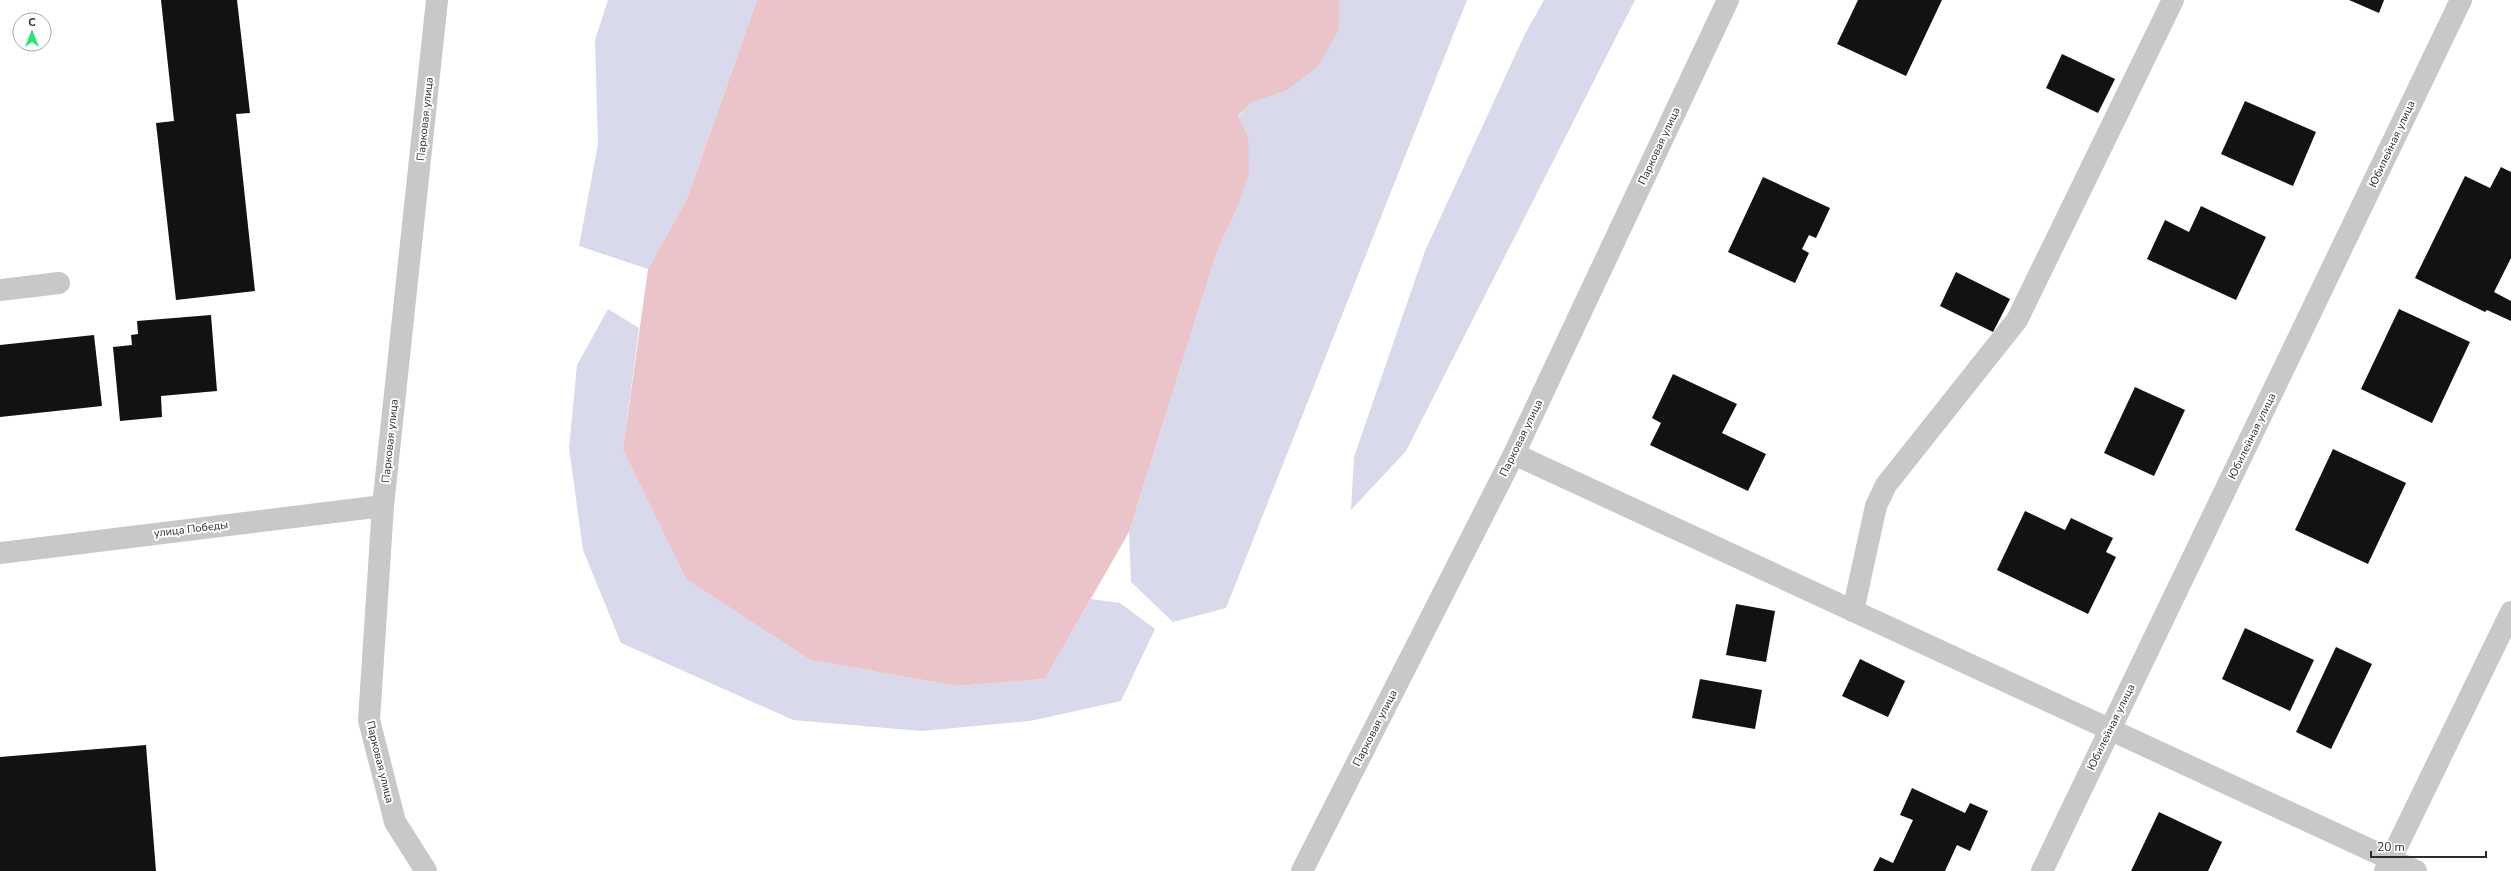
<svg xmlns="http://www.w3.org/2000/svg" width="2511" height="871" viewBox="0 0 2511 871" font-family="'Nunito Sans',sans-serif">
<style>
.green{fill:#d8d9ea}
.water{fill:#eac4c8}
.building{fill:#121212}
.lines{fill:none;stroke-linecap:round;stroke-linejoin:round}
.minor{stroke:#c8c8c8;stroke-width:22}
.labels{text-anchor:middle;dominant-baseline:central;stroke-width:4;stroke-linejoin:round;paint-order:stroke}
.street-label{font-size:11px;fill:#2b2b2b;stroke:#fff}
</style>
<rect width="100%" height="100%" fill="#fff"/>
<g class="green">
<polygon points="608,0 757,0 687,199 648,269 579,246 598,144 595,40"/>
<polygon points="1339,0 1467,0 1226,608 1173,622 1131,582 1129,532 1217,251 1238,206 1248,136 1238,117 1253,102 1286,91 1339,29"/>
<polygon points="1544,0 1635,0 1406,451 1351,510 1354,457 1425,251 1524,36"/>
<polygon points="608,309 639,328 623,450 686,579 810,660 957,686 1045,679 1091,599 1120,603 1155,629 1121,701 1030,721 922,731 793,720 621,643 583,550 569,448 577,365"/>
</g>
<polygon class="water" points="757,0 1339,0 1339,29 1319,65 1286,91 1253,102 1238,116 1248,136 1249,173 1238,206 1217,251 1129,532 1045,679 957,686 810,660 686,579 623,450 648,269 687,199"/>
<g class="building">
<polygon points="161,0 237,0 250,113 236,114 255,291 176,300 156,123 174,121"/>
<polygon points="1858,0 1942,0 1906,76 1837,44"/>
<polygon points="2349,0 2384,0 2379,13"/>
<polygon points="2062,54 2115,79 2098,113 2046,88"/>
<polygon points="2245,101 2316,132 2293,186 2221,154"/>
<polygon points="2501,167 2511,172 2511,258 2494,292 2511,301 2511,321 2487,310 2485,312 2415,278 2465,176 2490,188"/>
<polygon points="1763,177 1830,208 1816,238 1809,235 1802,249 1809,253 1795,283 1728,252"/>
<polygon points="2201,206 2266,237 2236,300 2147,259 2165,220 2189,232"/>
<polygon points="1956,272 2010,299 1993,332 1940,306"/>
<polygon points="2399,309 2470,342 2432,423 2361,389"/>
<polygon points="211,315 217,391 161,396 162,417 120,421 113,347 132,345 131,335 138,334 137,321"/>
<polygon points="94,335 102,406 0,417 0,345"/>
<polygon points="1673,374 1737,404 1722,433 1766,454 1748,491 1650,445 1661,423 1652,418"/>
<polygon points="2135,387 2185,410 2154,476 2104,453"/>
<polygon points="2333,449 2406,483 2368,564 2295,530"/>
<polygon points="2025,511 2065,530 2071,518 2113,538 2106,552 2116,557 2088,614 1997,570"/>
<polygon points="1736,604 1775,611 1766,662 1726,655"/>
<polygon points="2245,628 2314,660 2290,711 2222,679"/>
<polygon points="2336,647 2372,664 2331,749 2296,732"/>
<polygon points="1860,659 1905,681 1888,717 1842,696"/>
<polygon points="1700,679 1762,690 1755,729 1692,718"/>
<polygon points="146,745 156,871 0,871 0,757"/>
<polygon points="1912,788 1965,813 1970,803 1988,811 1970,851 1957,845 1945,871 1873,871 1880,857 1893,863 1913,820 1900,815"/>
<polygon points="2159,812 2222,842 2208,871 2131,871"/>
</g>
<g class="lines">
<g class="minor">
<polyline points="0,290 59,283"/>
<polyline points="1514,454 2416,871"/>
<polyline points="0,553 383,506"/>
<polyline points="1853,611 1876,506 1886,485 2017,320 2173,0"/>
<polyline points="426,871 395,822 369,720 383,506 437,0"/>
<polyline points="1302,871 1514,454 1728,0"/>
<polyline points="2042,871 2461,0"/>
<polyline points="2385,871 2511,612"/>
</g>
</g>
<g class="labels">
<g class="street-label">
<text transform="translate(425 119) rotate(-84)">Парковая улица</text>
<text transform="translate(2392 144) rotate(-65)">Юбилейная улица</text>
<text transform="translate(1659 146) rotate(-65)">Парковая улица</text>
<text transform="translate(2252 436) rotate(-64)">Юбилейная улица</text>
<text transform="translate(1521 438) rotate(-64)">Парковая улица</text>
<text transform="translate(390 441) rotate(-84)">Парковая улица</text>
<text transform="translate(191 529) rotate(-7)">улица Победы</text>
<text transform="translate(2111 727) rotate(-64)">Юбилейная улица</text>
<text transform="translate(1375 728) rotate(-63)">Парковая улица</text>
<text transform="translate(380 762) rotate(76)">Парковая улица</text>
</g>
</g>
<g transform="translate(32 32)"><circle r="19" fill="#ffffff" stroke="#aaaaaa"/>
<path d="M0-3L7 15L0 10L-7 15Z" fill="#2de37d"/>
<text y="-6" font-size="11" font-weight="bold" text-anchor="middle" fill="#2b2b2b">С</text>
</g>
<path d="M2371 851v6h115v-6" fill="none" stroke="#2b2b2b" stroke-width="2"/>
<text x="2377" y="851" font-size="12" fill="#2b2b2b" stroke="#ffffff" stroke-width="3" paint-order="stroke">20 m</text>
</svg>
